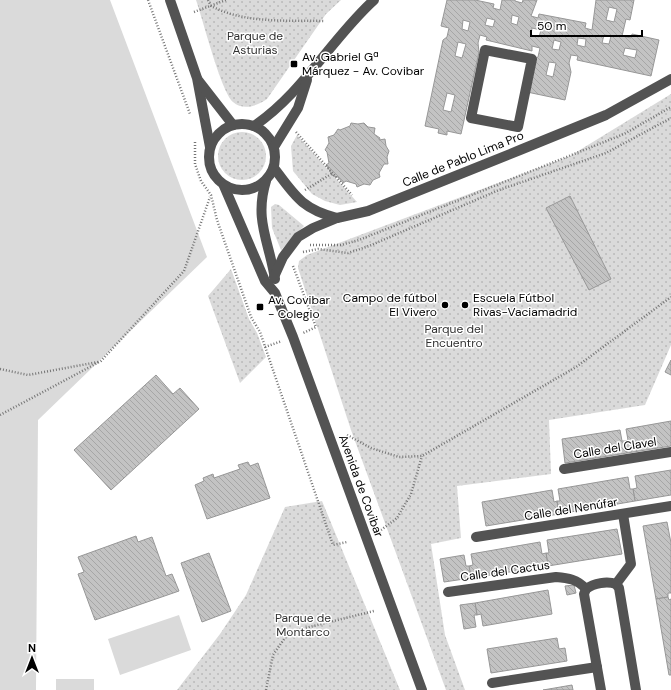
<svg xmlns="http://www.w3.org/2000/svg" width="671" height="690" viewBox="0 0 671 690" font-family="'DM Sans',sans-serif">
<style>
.grass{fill:#dadada}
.park{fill:url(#park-dots)}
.building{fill:url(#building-back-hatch);stroke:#979797;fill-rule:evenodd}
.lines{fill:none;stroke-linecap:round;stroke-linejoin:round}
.path{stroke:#757575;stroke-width:2.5;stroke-dasharray:1 2;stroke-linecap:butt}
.minor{stroke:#535353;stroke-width:10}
.poi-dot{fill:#000;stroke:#fff;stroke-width:1.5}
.labels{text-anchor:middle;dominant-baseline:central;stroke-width:3;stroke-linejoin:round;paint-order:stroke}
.park-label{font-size:12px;fill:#313131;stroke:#fff}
.poi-label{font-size:12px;fill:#000;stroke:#fff;text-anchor:start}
.street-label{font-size:12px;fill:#000;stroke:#fff}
</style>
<defs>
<pattern id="park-dots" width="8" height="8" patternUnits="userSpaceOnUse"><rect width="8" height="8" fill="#dadada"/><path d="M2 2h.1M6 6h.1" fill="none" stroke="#b9b9b9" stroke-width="1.8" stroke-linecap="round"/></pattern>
<pattern id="building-back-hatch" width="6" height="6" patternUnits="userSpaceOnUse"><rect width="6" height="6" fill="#c3c3c3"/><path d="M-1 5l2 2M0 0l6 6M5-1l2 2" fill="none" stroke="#a6a6a6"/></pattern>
</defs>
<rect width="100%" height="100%" fill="#fff"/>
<g class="grass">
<polygon points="0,0 110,0 207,257 38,420 36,690 0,690"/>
<polygon points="179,615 191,650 120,675 108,639"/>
<rect x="56" y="679" width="38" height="11"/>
</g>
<g class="park">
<path d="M196 0H341L326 14 267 99C257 106 243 111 233 102 221 91 203 20 196 0Z"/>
<polygon points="671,94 671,345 645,405 549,420 551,474 457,486 461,538 431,544 445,635 465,690 446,690 351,430 298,268 299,261 307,255 570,156"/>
<circle cx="242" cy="156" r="24"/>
<polygon points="297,135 357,202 340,205 325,201 312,194 293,171 291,146"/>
<polygon points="275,204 279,205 304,226 281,250 272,228 271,207"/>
<polygon points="231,269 249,319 257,333 266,357 240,383 208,296"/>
<polygon points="322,501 400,690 177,690 220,634 246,595 285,507"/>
</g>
<g class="building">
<path d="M447 0H475L494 4 493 8 500 10 502 0H515V1L522 3 523 0H537L531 16 538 18 539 14 586 23 585 28 592 30 596 0H634L630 20 626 19 622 36 631 38 632 34 659 40 651 76 577 60 578 56 571 55 569 63 571 72 565 100 527 92 535 59 538 57 540 48 532 46V51L486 40 487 37 480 35 478 43 479 52 461 134 447 131V135L438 133 439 129 425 126 443 40 447 37 449 28 441 26ZM609 7 617 9 614 22 606 20ZM512 15 519 17 517 25 511 23ZM487 18 495 20 493 27 485 25ZM463 20 470 22 468 31 462 29ZM532 28 541 30 539 37 531 35ZM604 35 611 36 609 44 602 43ZM578 38 586 39 585 47 577 45ZM554 40 561 42 559 50 552 49ZM458 42 466 44 462 58 455 56ZM625 48 637 50 635 58 623 55ZM549 62 556 63 553 77 546 75ZM447 93 455 95 451 112 443 110Z"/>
<polygon points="351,123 358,124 364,123 368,127 375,128 374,134 380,138 379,140 385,139 386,146 389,151 387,157 388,164 384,164 379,173 380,177 373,180 370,185 364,184 357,187 356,184 346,181 343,183 338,177 333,176 326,165 329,163 327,152 325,150 329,143 328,137 334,135 338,129 340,130 350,126"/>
<polygon points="570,196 611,279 589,290 546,208"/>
<polygon points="671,360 671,375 665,372"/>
<polygon points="156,375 173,394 180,388 199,409 111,490 74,450"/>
<polygon points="671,421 671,446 627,453 625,441 628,440 626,429"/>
<polygon points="620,430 622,441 625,441 627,453 565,463 562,439"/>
<polygon points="248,462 250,466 258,463 270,498 207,519 195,485 204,481 203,478 213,474 214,478 240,469 238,465"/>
<polygon points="671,470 671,495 635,501 633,489 637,488 635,476"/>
<polygon points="628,477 630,489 633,489 635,501 559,514 557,501 560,501 558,489"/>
<polygon points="552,490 554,502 557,501 559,514 486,526 482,502"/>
<polygon points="667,522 671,543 671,593 668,593 668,597 656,599 643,526"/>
<polygon points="617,529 622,554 548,566 546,553 549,553 547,540"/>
<polygon points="136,536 138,542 152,537 166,576 172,574 179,591 95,620 78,574 84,572 78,557"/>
<polygon points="540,542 542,554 546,553 548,566 471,578 469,566 473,565 471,554"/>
<polygon points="209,553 231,611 202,622 181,563"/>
<polygon points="464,555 466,566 469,566 471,578 444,582 440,559"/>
<polygon points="574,585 576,593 567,595 565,586"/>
<polygon points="548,590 552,614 483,626 481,614 477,615 475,603"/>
<polygon points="668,597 669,600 671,599 671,675 669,675 656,599"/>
<polygon points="475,603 477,615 474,615 476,627 464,629 460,605"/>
<polygon points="557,638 559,649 565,648 567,661 491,673 487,649"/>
<polygon points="572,685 573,690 543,690"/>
</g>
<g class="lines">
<g class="path">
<polyline points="148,0 190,114"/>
<path d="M208 0 211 6C246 24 286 20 325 21"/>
<polyline points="194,12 226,0"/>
<polyline points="296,132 352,195"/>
<polyline points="195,142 195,164 201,181 211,195 217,220 251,317 260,332 333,545 347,542"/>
<polyline points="305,190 333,173"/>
<polyline points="310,245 341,245 359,240 624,134 671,107"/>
<polyline points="303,252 318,249 348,253 369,246 499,190 606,153 671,118"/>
<polyline points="293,266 316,327 303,333"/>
<polyline points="265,347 282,341"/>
<polyline points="0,369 28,375 98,362"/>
<polyline points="0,415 101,361 184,271 210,197"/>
<polyline points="347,435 371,448 399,457 422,456 576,367 671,297"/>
<polyline points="381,530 397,518 411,494 422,456"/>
<polyline points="266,690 273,655 289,632 374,611"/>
</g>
<g class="minor">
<polyline points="170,0 197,78 210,147"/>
<polygon points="485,50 532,59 518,127 471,118"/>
<polyline points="198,80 233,125"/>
<circle cx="242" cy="157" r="33"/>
<path d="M254 126C303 93 331 39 374 0"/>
<polyline points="274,147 298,108 307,80"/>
<path d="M274 168C295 196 302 209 337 218"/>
<path d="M266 181C254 220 269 241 275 279"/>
<polyline points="224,186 265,281 275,293 293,337 422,690"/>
<polyline points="274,277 283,257 298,237 313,228 337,218 368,211 520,150 606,115 671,79"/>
<polyline points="564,469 671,452"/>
<polyline points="476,537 671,506"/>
<polyline points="616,584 631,564 623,514"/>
<path d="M448 592 556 577C568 578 577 579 586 589"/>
<polyline points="492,683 597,667"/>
<path d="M601 690 584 594 586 589C594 583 607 581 616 584L619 588 636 690"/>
</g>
</g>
<g class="poi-dot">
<rect x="290" y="60" width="8" height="8" rx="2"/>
<circle cx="445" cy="305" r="4"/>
<circle cx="465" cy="305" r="4"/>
<rect x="256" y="303" width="8" height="8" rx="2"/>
</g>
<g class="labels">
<g class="park-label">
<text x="255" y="36">Parque de<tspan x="255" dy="14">Asturias</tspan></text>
<text x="454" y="329">Parque del<tspan x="454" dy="14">Encuentro</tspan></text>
<text x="303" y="618">Parque de<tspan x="303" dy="14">Montarco</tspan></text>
</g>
<g class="poi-label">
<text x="302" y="57">Av. Gabriel Gª<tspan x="302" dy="14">Márquez - Av. Covibar</tspan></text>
<text x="437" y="298" text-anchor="end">Campo de fútbol<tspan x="437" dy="14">El Vivero</tspan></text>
<text x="473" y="298">Escuela Fútbol<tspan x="473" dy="14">Rivas-Vaciamadrid</tspan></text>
<text x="268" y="300">Av. Covibar<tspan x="268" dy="14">- Colegio</tspan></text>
</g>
<g class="street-label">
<text transform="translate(463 159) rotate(-22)">Calle de Pablo Lima Pro</text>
<text transform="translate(615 448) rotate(-9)">Calle del Clavel</text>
<text transform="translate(361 486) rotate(70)">Avenida de Covibar</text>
<text transform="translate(571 509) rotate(-9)">Calle del Nenúfar</text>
<text transform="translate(505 571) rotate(-8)">Calle del Cactus</text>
</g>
</g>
<g transform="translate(32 658)" stroke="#ffffff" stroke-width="3" paint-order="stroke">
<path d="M0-3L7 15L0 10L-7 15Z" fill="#000000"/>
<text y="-6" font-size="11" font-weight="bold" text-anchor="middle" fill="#000000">N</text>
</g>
<path d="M531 30v6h111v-6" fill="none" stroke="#000000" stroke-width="2"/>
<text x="537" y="30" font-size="12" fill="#000000" stroke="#ffffff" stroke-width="3" paint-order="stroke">50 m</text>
</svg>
